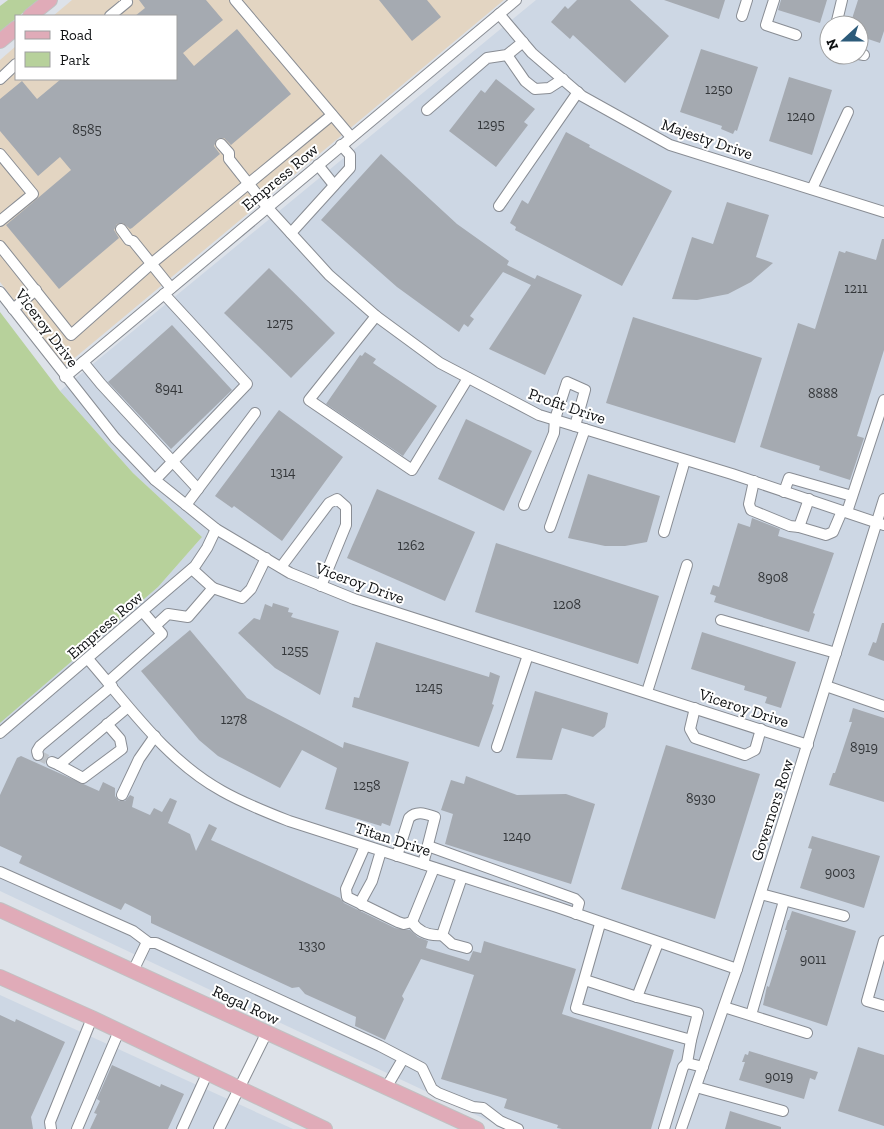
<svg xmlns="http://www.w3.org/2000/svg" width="884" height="1129" viewBox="0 0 884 1129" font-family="'Zilla Slab',serif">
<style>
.commercial{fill:#e3d5c2}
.built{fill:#cdd7e4;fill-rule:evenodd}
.green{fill:#b7d19b}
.building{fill:#a5aab1}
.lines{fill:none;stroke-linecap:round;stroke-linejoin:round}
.minor-tunnel{stroke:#bec3c9;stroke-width:10;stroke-dasharray:10 5;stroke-linecap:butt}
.minor-casing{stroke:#898d94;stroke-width:12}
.major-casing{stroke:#c1c1c2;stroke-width:16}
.minor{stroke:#fff;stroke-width:10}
.major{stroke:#e0abb8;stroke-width:14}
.labels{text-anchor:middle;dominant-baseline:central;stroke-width:4;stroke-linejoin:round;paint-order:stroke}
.number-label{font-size:14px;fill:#34373a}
.street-label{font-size:16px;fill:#0f1113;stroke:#fff}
</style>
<rect width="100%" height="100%" fill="#dde2e9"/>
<polygon class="commercial" points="72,0 504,0 65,366 0,282 0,60 16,46 16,79 176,79 176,16 53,16"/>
<g class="built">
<path d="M536 0H884V1129H506L0 891V723L158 587 202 537 133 473 60 391ZM829 25H859V55H829Z"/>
<polygon points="0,995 293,1129 0,1129"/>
</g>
<g class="green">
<polygon points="8,0 38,0 0,32 0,6"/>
<polygon points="0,312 60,391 133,473 202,537 158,587 0,723"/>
</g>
<g class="building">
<polygon points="139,0 206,0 223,20 183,53 194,66 237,29 291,94 231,145 224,138 217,139 214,146 220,154 132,228 130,229 123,223 117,224 114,230 119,238 59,289 6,225 71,170 60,157 38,176 0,131 0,99 22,81 37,99 61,79 176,79 176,16 135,16 145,8"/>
<polygon points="379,0 427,0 441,17 412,41"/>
<polygon points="577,0 630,0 669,36 625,83 573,35 570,39 551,22 565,6 568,9"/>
<polygon points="664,0 725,0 719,19"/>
<polygon points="781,0 827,0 820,23 778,10"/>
<polygon points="858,0 884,0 884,31 880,43 859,36 859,25 850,25"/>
<polygon points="701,49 758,67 737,131 735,130 733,134 721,129 722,126 680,112"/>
<polygon points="789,77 832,90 812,155 769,141"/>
<polygon points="496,79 535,109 524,122 528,125 496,167 449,131 481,90 485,93"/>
<polygon points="566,132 590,145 589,147 672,191 622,286 515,230 516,227 510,223 522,200 528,204"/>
<polygon points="381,154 457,224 509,261 507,265 535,279 537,275 582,295 545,375 489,349 531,285 503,272 470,316 474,319 468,327 464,324 459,332 397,287 321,220"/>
<polygon points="727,202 769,215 756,257 773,263 751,282 728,294 697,300 672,299 692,237 713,244"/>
<polygon points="882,239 884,239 884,350 857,436 864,438 850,480 819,470 820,466 760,447 798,323 815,329 839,251 845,253 846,251 876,260"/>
<polygon points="269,268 335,333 291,378 224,313"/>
<polygon points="633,317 762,358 735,443 606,403"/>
<polygon points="172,325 232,390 171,449 108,382"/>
<polygon points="365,352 376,359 373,363 437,406 403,456 326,404 360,355 362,356"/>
<polygon points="279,410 343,457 282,541 234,506 232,508 215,496"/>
<polygon points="466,419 532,451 504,511 438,479"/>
<polygon points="588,474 660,496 647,542 625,546 605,546 568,538"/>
<polygon points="377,489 475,532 445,601 347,558"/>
<polygon points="752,518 780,529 778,536 834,553 813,613 815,614 809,632 714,602 716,596 710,594 713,585 719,587 738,523 750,527"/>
<polygon points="496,543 659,596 638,664 475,612"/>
<polygon points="273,603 289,608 288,612 293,613 291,617 339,631 320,695 275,668 238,633 254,618 260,620 265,604 272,607"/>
<polygon points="882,623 884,623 884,661 868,655 873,642 876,643"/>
<polygon points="190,630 247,698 343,748 344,742 409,762 390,826 382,823 381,826 325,809 337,768 302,750 280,788 218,756 199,740 141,671"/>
<polygon points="702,632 796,662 781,708 765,703 767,697 744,690 745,686 691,669"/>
<polygon points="376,642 489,677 490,672 500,676 492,704 494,705 479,747 352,707 354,697 359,698"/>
<polygon points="535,691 608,713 605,727 593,737 562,728 552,760 516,758"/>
<polygon points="853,708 884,718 884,802 829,785 833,773 835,773 852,722 849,722"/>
<polygon points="666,745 760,774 715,919 621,889"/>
<polygon points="21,756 99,791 103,782 115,788 115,796 119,801 125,801 130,795 134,797 132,807 150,815 154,808 162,812 170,798 177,801 168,823 190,834 196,851 209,824 217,828 211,840 340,898 344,903 395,928 410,930 418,937 428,941 426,948 469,961 473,951 481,953 484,941 576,969 562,1014 674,1050 651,1129 562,1129 557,1128 558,1125 504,1108 507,1099 441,1079 474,975 421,959 402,996 404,999 385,1040 355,1026 356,1017 305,994 299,987 292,988 151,923 151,916 125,903 121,910 19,863 22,856 0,846 0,795 17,758"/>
<polygon points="466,776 517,795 566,794 595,804 571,884 445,844 453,814 441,810 451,780 464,784"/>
<polygon points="812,836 880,856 864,908 800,888 812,849 808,848"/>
<polygon points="792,911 856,931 827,1026 763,1005 767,986 769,987 787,930 785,930 788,920 789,920"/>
<polygon points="0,1015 15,1022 16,1019 65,1042 31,1117 33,1129 0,1129"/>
<polygon points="858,1047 884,1055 884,1126 838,1111"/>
<polygon points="749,1051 818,1072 815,1080 810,1078 804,1099 739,1080 745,1062 742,1062 745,1054 748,1055"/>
<polygon points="112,1065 160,1087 161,1084 184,1094 168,1129 90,1129 97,1114 94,1113 100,1101 97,1099"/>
<polygon points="730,1111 781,1127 781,1129 725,1129"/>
</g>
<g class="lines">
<polyline class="minor-tunnel" points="38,755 52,762"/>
<defs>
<g id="minor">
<polyline points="235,0 351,137"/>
<polyline points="774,0 766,25 796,35"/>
<polyline points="499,14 532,53 582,96 670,145 884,212"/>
<polyline points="110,16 127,2 126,0"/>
<polyline points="742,16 747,0"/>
<polyline points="836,25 842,0"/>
<polyline points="859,54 864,55"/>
<polyline points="507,55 525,81 535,89 549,88 563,79"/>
<polyline points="0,79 16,64"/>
<polyline points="427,110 487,58 507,55 523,42"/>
<polyline points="221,144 229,153 229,159 267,207 329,275 376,316 440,363 539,415 732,474 884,525"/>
<polyline points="0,154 33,194 0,221"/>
<polyline points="318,165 334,185"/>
<polyline points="812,189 848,112"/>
<polyline points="499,206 578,92"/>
<polyline points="121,229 129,240 133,241 171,288"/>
<polyline points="291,233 350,168 350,155 341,145"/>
<polyline points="0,246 71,335 151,264 332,115"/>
<polyline points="0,292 115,438 155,480 216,529 290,573 354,599 808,745"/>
<polyline points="13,309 36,290"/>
<polyline points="376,316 309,400 412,470 468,378"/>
<polyline points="83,362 101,384 198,489"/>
<polyline points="65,377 516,0"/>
<polyline points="155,480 247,384 164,294"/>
<polyline points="754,481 749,504 751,510 790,526 799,527 809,499"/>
<polyline points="784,492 789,478 852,496"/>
<polyline points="186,505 255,413"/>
<polyline points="524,505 554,433 555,419 567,382 585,390 575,426"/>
<polyline points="847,512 884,400"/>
<polyline points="550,527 585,429"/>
<polyline points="799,527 826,535 833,532 842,511"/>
<polyline points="664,532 685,460"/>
<polyline points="281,567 329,503 337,499 346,507 346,525 321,586"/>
<polyline points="213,588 242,598 251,589 266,558"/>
<polyline points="721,620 836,653"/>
<polyline points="155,626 168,614 188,617 213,588 192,569"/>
<path d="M88 659C129 706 166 760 222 791 243 803 266 812 289 821L557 907 737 969"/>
<polyline points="108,682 162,634 143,612"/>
<polyline points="826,686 884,706"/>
<polyline points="647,692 687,565"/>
<polyline points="695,708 690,729 695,738 745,755 755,750 761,729"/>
<polyline points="0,733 195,566 207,548 216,529"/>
<polyline points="497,747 528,655"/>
<polyline points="38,755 37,751 40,746 112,686"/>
<polyline points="52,762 59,765 128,707"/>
<polyline points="59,765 83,778 122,749 120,739 107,724"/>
<polyline points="122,795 139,759 155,736"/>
<polyline points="365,846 346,889 347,897 398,922 404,924 412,922"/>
<polyline points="428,846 575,899 579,903 576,914"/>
<path d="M397 856 409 818C417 810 426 814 435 817L423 864"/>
<polyline points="0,872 133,931 149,943 156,943 380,1046 422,1068 432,1089 438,1093 473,1107 483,1108 500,1121 518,1129"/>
<polyline points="761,894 844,916"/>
<polyline points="362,905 361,901 372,881 381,851"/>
<polyline points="412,922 434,868"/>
<path d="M412 922C419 933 429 936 442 935"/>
<polyline points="442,935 462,877"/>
<polyline points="442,935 452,944 467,948"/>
<polyline points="884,941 867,1001 884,1006"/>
<polyline points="133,971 146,944 149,943"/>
<polyline points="585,980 637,997 698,1013 691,1040 576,1008 600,924"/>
<polyline points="637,997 658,943"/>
<polyline points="724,1007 807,1033"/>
<polyline points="751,1015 784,901"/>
<polyline points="687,1063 691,1040"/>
<polyline points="696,1087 783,1111"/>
<polyline points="386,1088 403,1059"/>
<polyline points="51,1129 50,1122 92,1018"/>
<polyline points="77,1129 119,1031"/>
<polyline points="182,1129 207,1074"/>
<polyline points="219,1129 266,1034"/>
<polyline points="664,1129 683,1067 687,1063 703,1067"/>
<polyline points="681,1129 737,969 884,499"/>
</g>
<g id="major">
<polyline points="30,16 50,0"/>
<polyline points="0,41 16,28"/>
<polyline points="0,910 477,1129"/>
<polyline points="0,977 92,1018 325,1129"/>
</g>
</defs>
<use href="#minor" class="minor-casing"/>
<use href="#major" class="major-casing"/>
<use href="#minor" class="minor"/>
<use href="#major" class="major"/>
</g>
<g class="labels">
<g class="number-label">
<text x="719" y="89">1250</text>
<text x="801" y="116">1240</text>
<text x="491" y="124">1295</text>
<text x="87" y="129">8585</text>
<text x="856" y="288">1211</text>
<text x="280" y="323">1275</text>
<text x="169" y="388">8941</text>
<text x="823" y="393">8888</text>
<text x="283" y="472">1314</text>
<text x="411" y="545">1262</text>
<text x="773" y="577">8908</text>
<text x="567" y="604">1208</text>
<text x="295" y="650">1255</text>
<text x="429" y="687">1245</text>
<text x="234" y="719">1278</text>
<text x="864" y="747">8919</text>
<text x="367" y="785">1258</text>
<text x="701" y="798">8930</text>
<text x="517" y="836">1240</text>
<text x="840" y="872">9003</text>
<text x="312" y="945">1330</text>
<text x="813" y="959">9011</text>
<text x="779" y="1076">9019</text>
</g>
<g class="street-label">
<text transform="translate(707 139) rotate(19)">Majesty Drive</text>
<text transform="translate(280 177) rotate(-40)">Empress Row</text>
<text transform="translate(47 328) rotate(53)">Viceroy Drive</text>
<text transform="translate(567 406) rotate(19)">Profit Drive</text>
<text transform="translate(360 583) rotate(20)">Viceroy Drive</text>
<text transform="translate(105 625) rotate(-41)">Empress Row</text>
<text transform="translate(744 708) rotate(18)">Viceroy Drive</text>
<text transform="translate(772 810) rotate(-72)">Governors Row</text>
<text transform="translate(393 839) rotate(18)">Titan Drive</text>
<text transform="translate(246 1005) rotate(25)">Regal Row</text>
</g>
</g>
<rect x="15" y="15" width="162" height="65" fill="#ffffff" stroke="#9fa0a1"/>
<rect x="25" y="31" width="25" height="8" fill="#e0abb8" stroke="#9fa0a1"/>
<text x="60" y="40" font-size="15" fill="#0f1113">Road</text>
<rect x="25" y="52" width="25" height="15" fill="#b7d19b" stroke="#9fa0a1"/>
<text x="60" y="65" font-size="15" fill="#0f1113">Park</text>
<g transform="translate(844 40) rotate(249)"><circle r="24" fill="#ffffff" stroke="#9fa0a1"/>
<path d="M0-4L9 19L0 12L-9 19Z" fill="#2c5b7a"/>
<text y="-8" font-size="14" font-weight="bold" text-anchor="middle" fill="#0f1113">N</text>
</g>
</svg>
